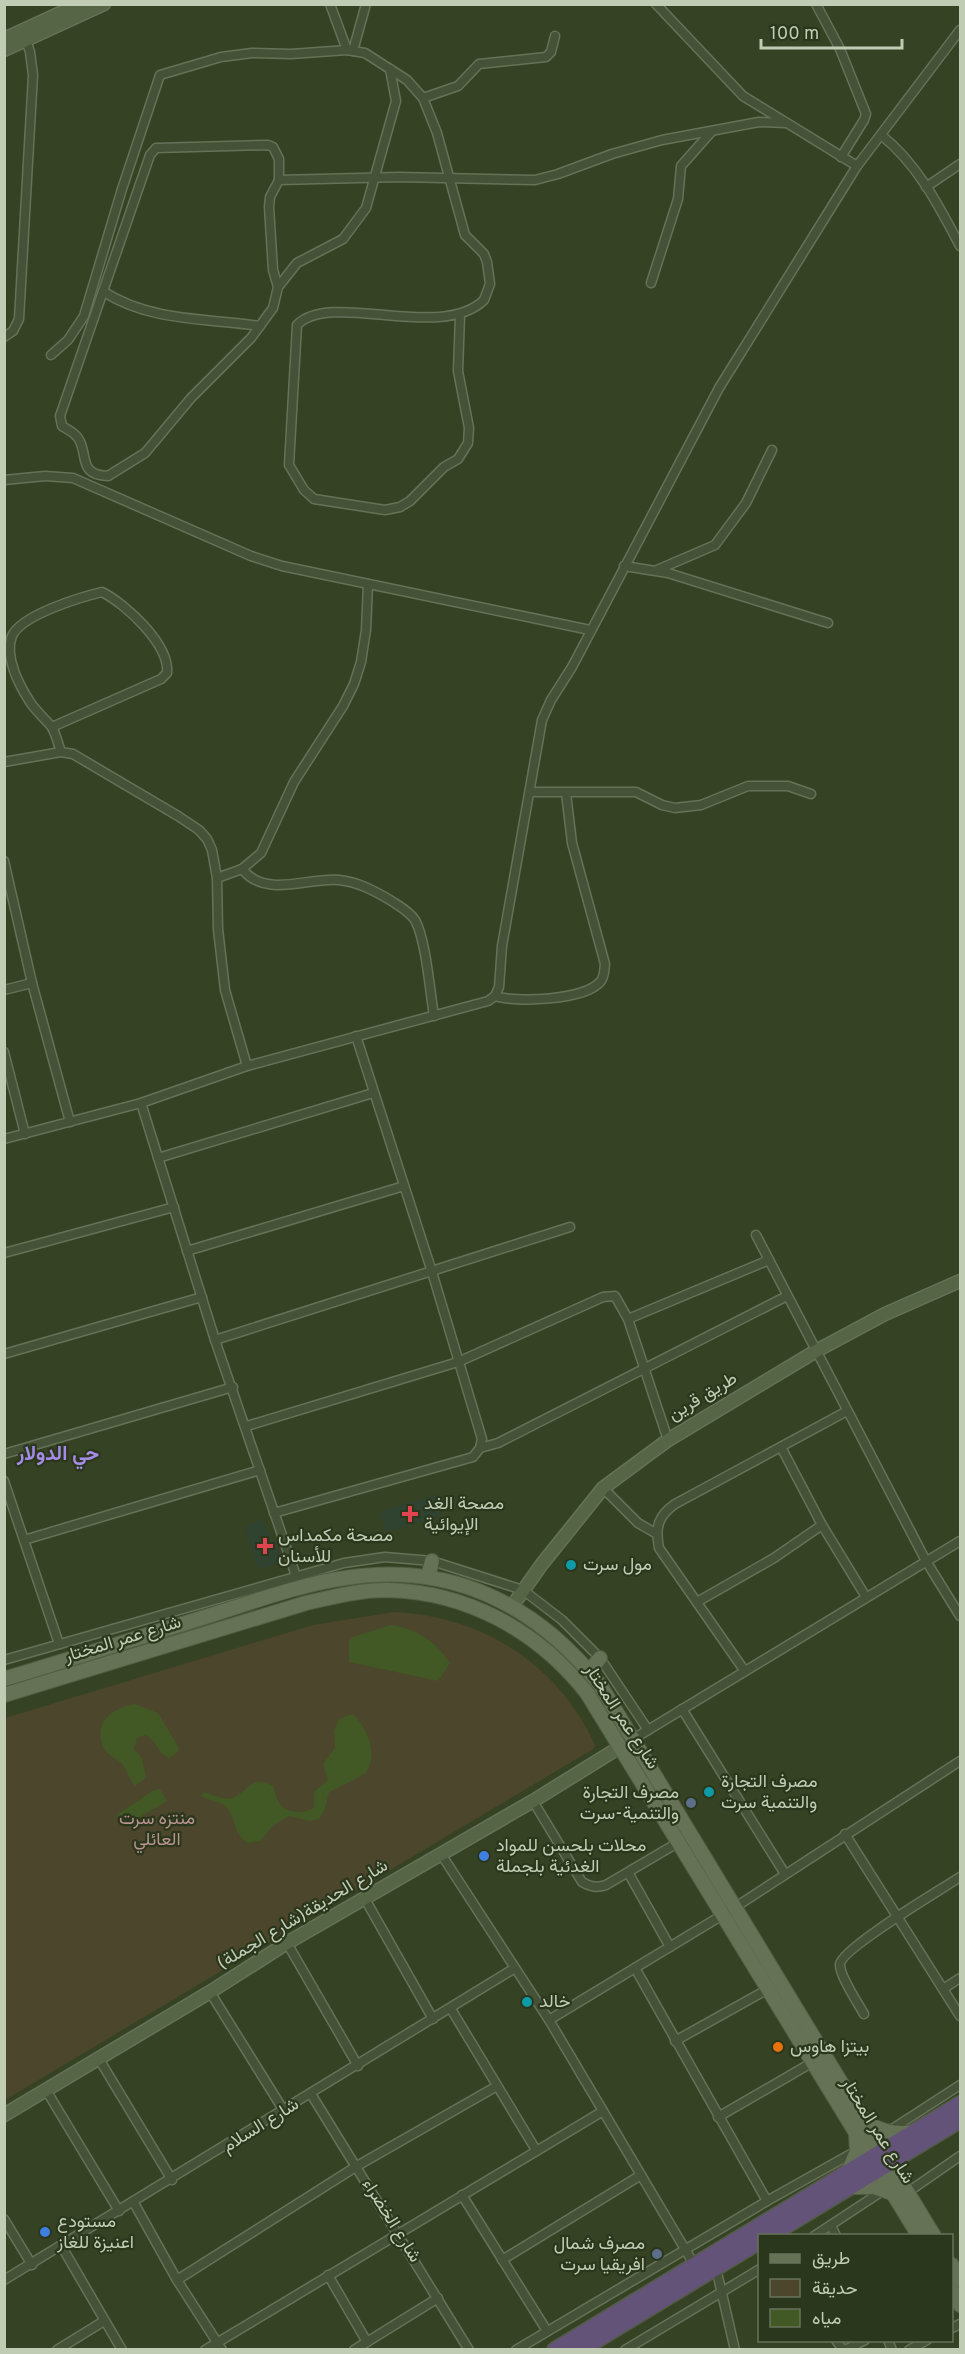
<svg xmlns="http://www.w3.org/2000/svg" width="965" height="2354" viewBox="0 0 965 2354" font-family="Overpass,Vazirmatn,sans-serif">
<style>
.medical{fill:#304230}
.green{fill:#4c462c}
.water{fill:#425825}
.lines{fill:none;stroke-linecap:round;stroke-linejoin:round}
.street-casing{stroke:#667258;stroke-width:11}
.secondary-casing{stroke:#667258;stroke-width:15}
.primary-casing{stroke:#525e44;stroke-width:16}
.highway-casing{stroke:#515c42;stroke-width:18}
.street{stroke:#465237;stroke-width:8}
.secondary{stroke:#566545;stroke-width:12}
.primary{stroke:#667255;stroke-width:14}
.highway{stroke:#645379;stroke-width:15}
.health-dot{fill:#e0444e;stroke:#2b371c;stroke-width:2}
.culture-dot{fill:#0f9aa8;stroke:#2b371c;stroke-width:2}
.service-dot{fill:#5c6f8a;stroke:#2b371c;stroke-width:2}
.shop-dot{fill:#3f7fe0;stroke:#2b371c;stroke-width:2}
.food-dot{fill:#e8710a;stroke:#2b371c;stroke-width:2}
.labels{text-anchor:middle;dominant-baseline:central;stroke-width:4.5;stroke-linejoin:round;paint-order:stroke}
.street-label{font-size:18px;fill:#c1ccb4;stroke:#2b371c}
.poi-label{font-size:18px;fill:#c1ccb4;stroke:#2b371c;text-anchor:start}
.park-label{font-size:18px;fill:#b8928e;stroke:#2b371c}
.neighbourhood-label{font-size:20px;font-weight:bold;fill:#a68ce9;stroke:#2b371c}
</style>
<rect width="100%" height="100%" fill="#354223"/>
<g class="medical">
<polygon points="435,1495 441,1516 386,1532 380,1511"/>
<polygon points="262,1519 271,1537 261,1540 263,1544 276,1540 282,1562 258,1569 245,1526"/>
</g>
<path class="green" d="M394 1612C482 1616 558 1664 595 1745L593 1749 5 2100V1718L313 1625Z"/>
<g class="water">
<path d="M390 1625C418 1629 434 1640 450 1663L438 1681 349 1662V1641L353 1637Z"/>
<path d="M135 1704 158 1713 179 1748 178 1752 169 1758C157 1753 157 1740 145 1735L137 1738 134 1749 142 1758 146 1778 135 1786C129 1779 128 1772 123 1765 118 1759 110 1757 105 1750 91 1725 111 1707 135 1704Z"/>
<path d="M352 1714C367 1725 379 1756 366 1772 363 1776 335 1789 329 1792L325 1809 319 1819 310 1821 289 1816 274 1825 260 1841 247 1843C232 1833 236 1814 224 1805 217 1801 208 1800 201 1796L204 1792C213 1795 225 1801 233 1798 249 1791 251 1774 273 1786 275 1792 277 1800 281 1805 288 1814 307 1814 314 1807V1792L328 1780 323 1764 335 1748 334 1731 339 1719Z"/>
<polygon points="160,1789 167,1801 130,1823 117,1815 152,1791"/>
</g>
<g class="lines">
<defs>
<g id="street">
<polyline points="330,4 347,50"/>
<polyline points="656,4 743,96 857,166"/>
<polyline points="816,4 840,49 866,114 864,120 841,157"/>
<polyline points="353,51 366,4"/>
<polyline points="423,98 458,86 479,64 546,57 551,52 555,36"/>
<path d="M881 135C917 163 939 206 960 246"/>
<path d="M279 180 270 197 269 207 273 270 278 287 273 308 251 338 191 398 145 453 108 476C77 475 89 454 78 438 75 433 67 429 62 426L60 416 150 155 156 148 268 145 273 147 279 159V180L399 177 535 180 558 174 612 154 662 140 759 122 785 123"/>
<polyline points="926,187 960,164"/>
<polyline points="651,283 678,199 681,166 712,131"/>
<polyline points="278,287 297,263 343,239 366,208 396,101 390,69"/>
<path d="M104 292C152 322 205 318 260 326"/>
<polyline points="4,337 13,331 19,319 33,75 30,52 26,40"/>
<path d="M51 355 68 340 84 316 122 189 160 75 221 57 252 53 291 54 347 50 365 53 407 80 423 98 437 133 465 235 484 254 487 262 490 284 484 300C441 342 331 290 297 325L289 465 304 490 314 499 385 510 400 507 410 501 444 467 458 459 468 443 469 428 458 371 460 315"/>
<polyline points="4,480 45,476 73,478 251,556 282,566 590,630"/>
<polyline points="624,566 668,573 828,623"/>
<polyline points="657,570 715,545 746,503 772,450"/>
<path d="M52 727 161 679 167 673C170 645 126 604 102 592 81 597 21 615 12 636 4 656 19 685 30 702 36 711 44 718 51 726 56 733 58 744 61 752"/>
<polyline points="4,762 61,752 73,754 178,816 199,830 207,839 212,850 217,878 218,929 225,990 247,1066"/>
<polyline points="530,792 636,792 662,805 675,808 701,805 748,786 788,786 811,794"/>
<polyline points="4,861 32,983 70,1122"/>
<path d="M242 869C266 899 307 877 339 880 358 882 373 890 390 900 399 906 409 911 415 920 426 940 430 992 434 1016"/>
<polyline points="217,878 242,869 261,853 294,782 343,706 354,684 361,662 366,630 368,584"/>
<polyline points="4,990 32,983"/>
<path d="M495 996C517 1003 584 1000 600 982 605 977 604 970 605 964L572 843 566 793"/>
<polyline points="4,1052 25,1134"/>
<polyline points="141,1103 215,1340 296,1576"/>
<polyline points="4,1139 141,1103 247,1066 488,1001 495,996 499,987 502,946 542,720 551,700 572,667 719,388 857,166 960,30"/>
<polyline points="158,1158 373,1093"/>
<polyline points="756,1235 926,1561 960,1616"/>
<polyline points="187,1251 404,1186"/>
<polyline points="4,1253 174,1207"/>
<polyline points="628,1319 769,1260"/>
<polyline points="215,1340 570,1227"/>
<polyline points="4,1354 202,1297"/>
<polyline points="247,1426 458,1362 603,1297 615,1296 628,1319 668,1440"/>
<polyline points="480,1448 498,1443 787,1296"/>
<polyline points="4,1454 233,1387"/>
<polyline points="4,1481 59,1644"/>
<polyline points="603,1488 638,1523 657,1534"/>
<polyline points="274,1513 473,1457 480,1448 482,1439 432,1272 356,1036"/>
<polyline points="822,1525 866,1597"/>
<polyline points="24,1540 260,1470"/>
<polyline points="697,1602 774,1558 822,1525 781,1447"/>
<polyline points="4,1660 344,1563 385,1557 432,1561 523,1590 562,1620 600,1658 648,1730"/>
<path d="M744 1670 659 1548C655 1527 658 1516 675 1504L847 1411"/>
<polyline points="682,1709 785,1874"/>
<polyline points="620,1747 960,1541"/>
<path d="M533 1801 582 1882C591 1887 597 1888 606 1885L679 1842"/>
<polyline points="845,1834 960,2016"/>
<polyline points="441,1854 549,2020 695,2266"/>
<polyline points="629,1874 670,1947"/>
<polyline points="365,1899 433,2019"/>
<polyline points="287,1943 358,2066"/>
<polyline points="635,1968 767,2201"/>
<polyline points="943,1989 960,1978"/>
<polyline points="210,1992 284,2111"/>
<polyline points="451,2009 536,2150"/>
<path d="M864 2014C858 2003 839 1975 840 1964 842 1948 942 1889 960 1877"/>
<polyline points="549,2020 734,1908 960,1761"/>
<polyline points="675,2041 768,1989"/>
<polyline points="99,2059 172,2180"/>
<polyline points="46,2090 119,2211"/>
<polyline points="311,2094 469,2350"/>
<polyline points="718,2117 813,2062"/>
<polyline points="889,2131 960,2085"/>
<polyline points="908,2192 960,2156"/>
<polyline points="462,2195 547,2331"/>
<polyline points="134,2203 177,2280 222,2350"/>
<polyline points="4,2219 32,2265"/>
<polyline points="831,2225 836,2236"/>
<polyline points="814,2236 884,2190"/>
<polyline points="62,2247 122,2350"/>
<polyline points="502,2260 641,2175"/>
<polyline points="716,2268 735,2350"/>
<polyline points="328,2275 367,2342"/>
<polyline points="4,2280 515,1968"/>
<polyline points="177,2280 357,2166 497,2086"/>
<polyline points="952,2328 960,2324"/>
<polyline points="836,2340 843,2350"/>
<polyline points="888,2340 892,2350"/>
<polyline points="57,2350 104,2321"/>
<polyline points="205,2350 603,2111"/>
<polyline points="354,2350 438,2298"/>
<polyline points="516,2350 767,2201 856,2151"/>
<polyline points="625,2350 760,2269"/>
<polyline points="845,2350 865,2340"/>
<polyline points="909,2350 927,2340"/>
</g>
<g id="secondary">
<polyline points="4,39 80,4"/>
<polyline points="4,50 104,4"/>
<polyline points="513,1605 542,1564 603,1488 668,1440 816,1351 885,1314 960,1281"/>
<polyline points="4,2115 210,1992 287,1943 533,1801 620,1747"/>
</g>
<g id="primary">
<polyline points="428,1577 432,1561"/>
<polyline points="589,1672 600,1658"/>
<path d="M4 1679C71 1659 138 1638 205 1617 250 1603 297 1585 345 1578 450 1562 535 1603 600 1685L934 2236"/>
<path d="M4 1695 306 1603C332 1597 359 1590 387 1590 468 1592 538 1631 587 1693L919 2236"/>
<path d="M865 2122C880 2131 897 2135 915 2132"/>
<polyline points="848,2172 857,2151 856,2134"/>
<polyline points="849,2187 874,2187 895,2194"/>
<polyline points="952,2265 960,2280"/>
<polyline points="952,2290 960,2305"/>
</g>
<g id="highway">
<polyline points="769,2236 960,2120"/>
<polyline points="555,2350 960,2104"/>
<polyline points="580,2350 760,2241"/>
</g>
</defs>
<use href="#street" class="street-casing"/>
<use href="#secondary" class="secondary-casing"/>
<use href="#primary" class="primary-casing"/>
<use href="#highway" class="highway-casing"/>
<use href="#street" class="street"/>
<use href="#secondary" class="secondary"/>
<use href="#primary" class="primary"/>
<use href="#highway" class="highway"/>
</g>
<g class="health-dot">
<path d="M407 1505h6v6h6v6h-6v6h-6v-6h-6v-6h6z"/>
<path d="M262 1537h6v6h6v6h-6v6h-6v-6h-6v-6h6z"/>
</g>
<g class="culture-dot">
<circle cx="571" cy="1565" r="6"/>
<circle cx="709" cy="1792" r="6"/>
<circle cx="527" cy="2002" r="6"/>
</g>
<g class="service-dot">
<circle cx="691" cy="1803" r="6"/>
<circle cx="657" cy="2254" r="6"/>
</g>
<g class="shop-dot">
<circle cx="484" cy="1856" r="6"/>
<circle cx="45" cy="2232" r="6"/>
</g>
<circle class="food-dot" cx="778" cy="2047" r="6"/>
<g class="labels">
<g class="street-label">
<text transform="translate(703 1397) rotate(-31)">طريق قرين</text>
<text transform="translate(123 1640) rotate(-17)">شارع عمر المختار</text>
<text transform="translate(621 1717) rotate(57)">شارع عمر المختار</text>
<text transform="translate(303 1915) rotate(-31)">شارع الحديقة(شارع الجملة)</text>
<text transform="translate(261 2126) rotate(-32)">شارع السلام</text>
<text transform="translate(877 2131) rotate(58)">شارع عمر المختار</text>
<text transform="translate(391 2221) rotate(58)">شارع الخضراء</text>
</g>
<g class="poi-label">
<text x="424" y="1504">مصحة الغد<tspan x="424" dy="21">الإيوائية</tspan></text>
<text x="278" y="1536">مصحة مكمداس<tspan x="278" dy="21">للأسنان</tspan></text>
<text x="583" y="1565">مول سرت</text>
<text x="721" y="1782">مصرف التجارة<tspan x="721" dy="21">والتنمية سرت</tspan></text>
<text x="679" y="1793" text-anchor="end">مصرف التجارة<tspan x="679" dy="21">والتنمية-سرت</tspan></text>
<text x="496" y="1846">محلات بلحسن للمواد<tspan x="496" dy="21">الغدئية بلجملة</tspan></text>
<text x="539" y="2002">خالد</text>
<text x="790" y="2047">بيتزا هاوس</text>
<text x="57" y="2222">مستودع<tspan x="57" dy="21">اعنيزة للغاز</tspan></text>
<text x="645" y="2244" text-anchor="end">مصرف شمال<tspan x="645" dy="21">افريقيا سرت</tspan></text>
</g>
<g class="park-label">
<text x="157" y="1819">منتزه سرت<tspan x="157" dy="21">العائلي</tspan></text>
</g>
<g class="neighbourhood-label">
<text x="58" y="1455">حي الدولار</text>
</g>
</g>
<rect width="965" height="2354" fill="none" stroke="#c1ccb4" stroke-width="12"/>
<rect x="758" y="2234" width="195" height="108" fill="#2b371c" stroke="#677359" stroke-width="1.5"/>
<rect x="770" y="2254" width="30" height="9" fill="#667255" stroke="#677359" stroke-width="1.5"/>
<text x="812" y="2264" font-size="18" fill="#c1ccb4">طريق</text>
<rect x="770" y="2279" width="30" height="18" fill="#4c462c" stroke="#677359" stroke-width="1.5"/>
<text x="812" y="2294" font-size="18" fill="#c1ccb4">حديقة</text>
<rect x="770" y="2309" width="30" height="18" fill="#425825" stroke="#677359" stroke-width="1.5"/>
<text x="812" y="2324" font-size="18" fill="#c1ccb4">مياه</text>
<path d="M761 39v9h141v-9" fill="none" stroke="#c1ccb4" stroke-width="3"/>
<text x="770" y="39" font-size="18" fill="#c1ccb4" stroke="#2b371c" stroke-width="4.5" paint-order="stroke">100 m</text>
</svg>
